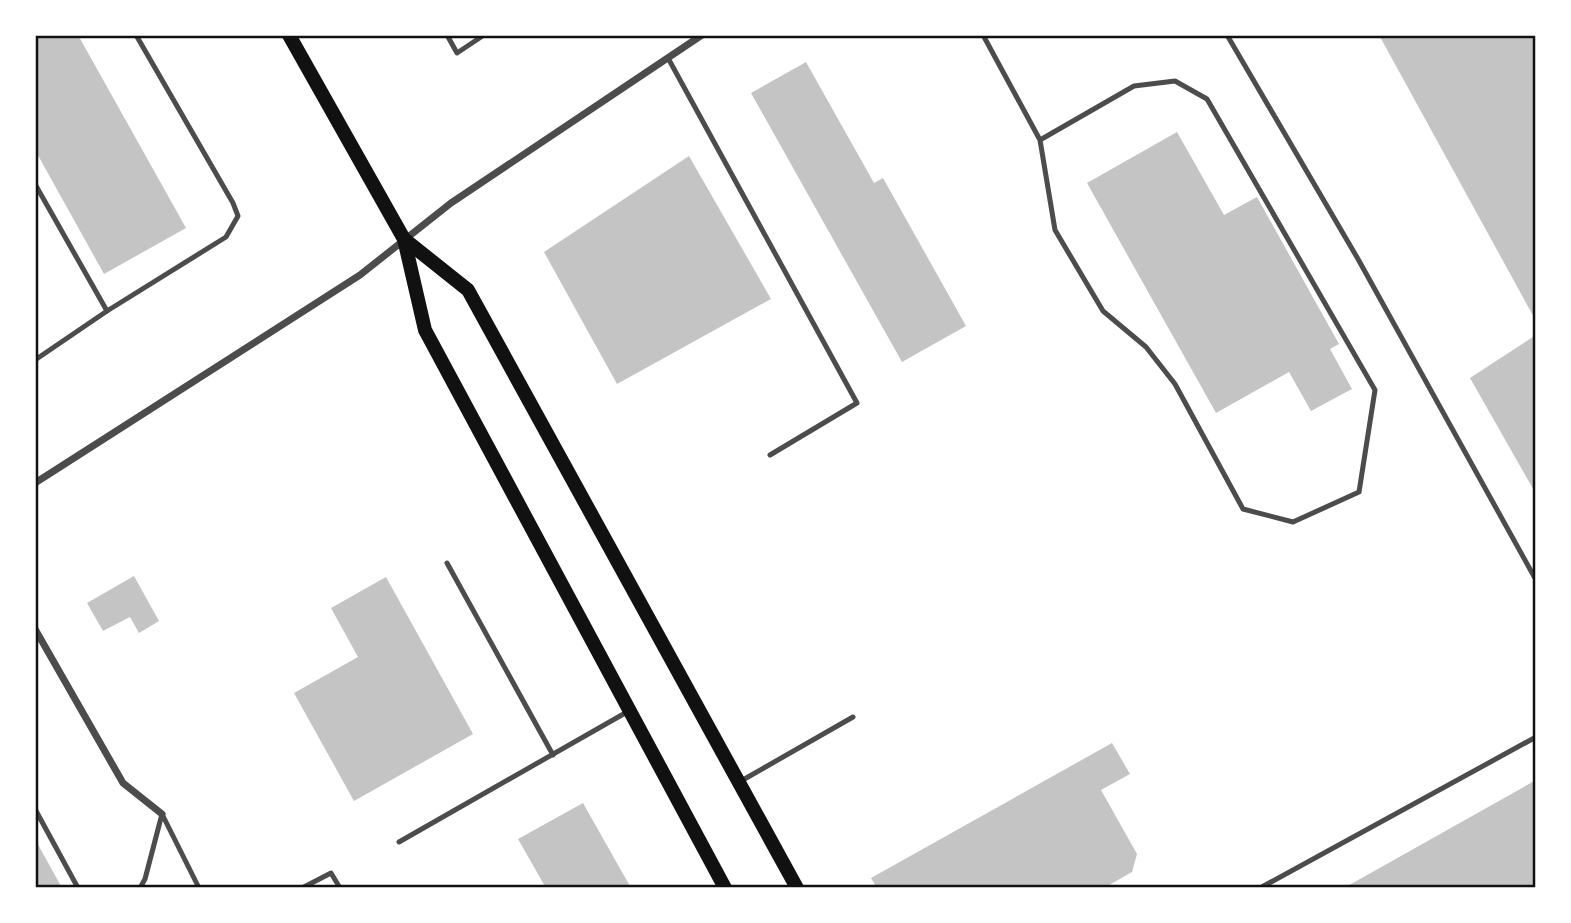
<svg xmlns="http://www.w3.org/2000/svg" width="1571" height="923" viewBox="0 0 1571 923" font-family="'Open Sans',sans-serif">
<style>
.building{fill:#c4c4c4}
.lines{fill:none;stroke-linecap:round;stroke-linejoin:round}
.service{stroke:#4c4c4c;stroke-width:5}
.minor{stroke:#4c4c4c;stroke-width:7}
.secondary{stroke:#111;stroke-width:14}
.neatline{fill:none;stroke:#111;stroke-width:2.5}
</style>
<rect width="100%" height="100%" fill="#fff"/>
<g class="building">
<polygon points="35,35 78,35 186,228 104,274 35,150"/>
<polygon points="1379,35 1536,35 1536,321"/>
<polygon points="806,62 874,183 883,178 966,326 902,362 751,93"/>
<polygon points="1177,132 1224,215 1257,197 1339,344 1330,349 1352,389 1311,411 1289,372 1216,413 1087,183"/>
<polygon points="689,156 771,299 617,384 544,252"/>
<polygon points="1536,335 1536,494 1470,378"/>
<polygon points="134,576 159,621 139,633 130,617 103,631 87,603"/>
<polygon points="386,577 473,734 354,801 294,693 358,657 331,608"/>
<polygon points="1112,743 1130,774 1101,790 1137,854 1132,872 1104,888 877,888 871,878"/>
<polygon points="1536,780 1536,888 1344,888"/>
<polygon points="583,803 631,888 546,888 518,839"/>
<polygon points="35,839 62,888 35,888"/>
</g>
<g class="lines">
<g class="service">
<polyline points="447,35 457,53 484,35"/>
<polyline points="983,35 1040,140 1055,230 1103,311 1146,347 1175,384 1243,509 1293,522 1359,492 1375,390 1207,99 1175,81 1134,86 1040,140"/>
<polyline points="1227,35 1358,259 1536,580"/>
<polyline points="668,58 857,403 770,455"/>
<polyline points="35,184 107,311 35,360"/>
<polyline points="107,311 226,237 238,216 233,203 136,35"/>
<polyline points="447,563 553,755"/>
<polyline points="741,781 853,717"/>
<polyline points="35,809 78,888"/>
<polyline points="162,814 199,888"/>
<polyline points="399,842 627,712"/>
<polyline points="140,888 145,879 162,814"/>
<polyline points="302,888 331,873 340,888"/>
<polyline points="1260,888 1536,737"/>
</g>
<g class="minor">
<polyline points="35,483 360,275 451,203 702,35"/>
<polyline points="35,629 123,783 162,814"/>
</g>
<g class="secondary">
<polyline points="289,35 404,239 425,330 725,888"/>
<polyline points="404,239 468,290 797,888"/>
</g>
</g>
<rect width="1571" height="923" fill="none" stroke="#ffffff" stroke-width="74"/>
<rect x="37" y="37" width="1497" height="849" class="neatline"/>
</svg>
